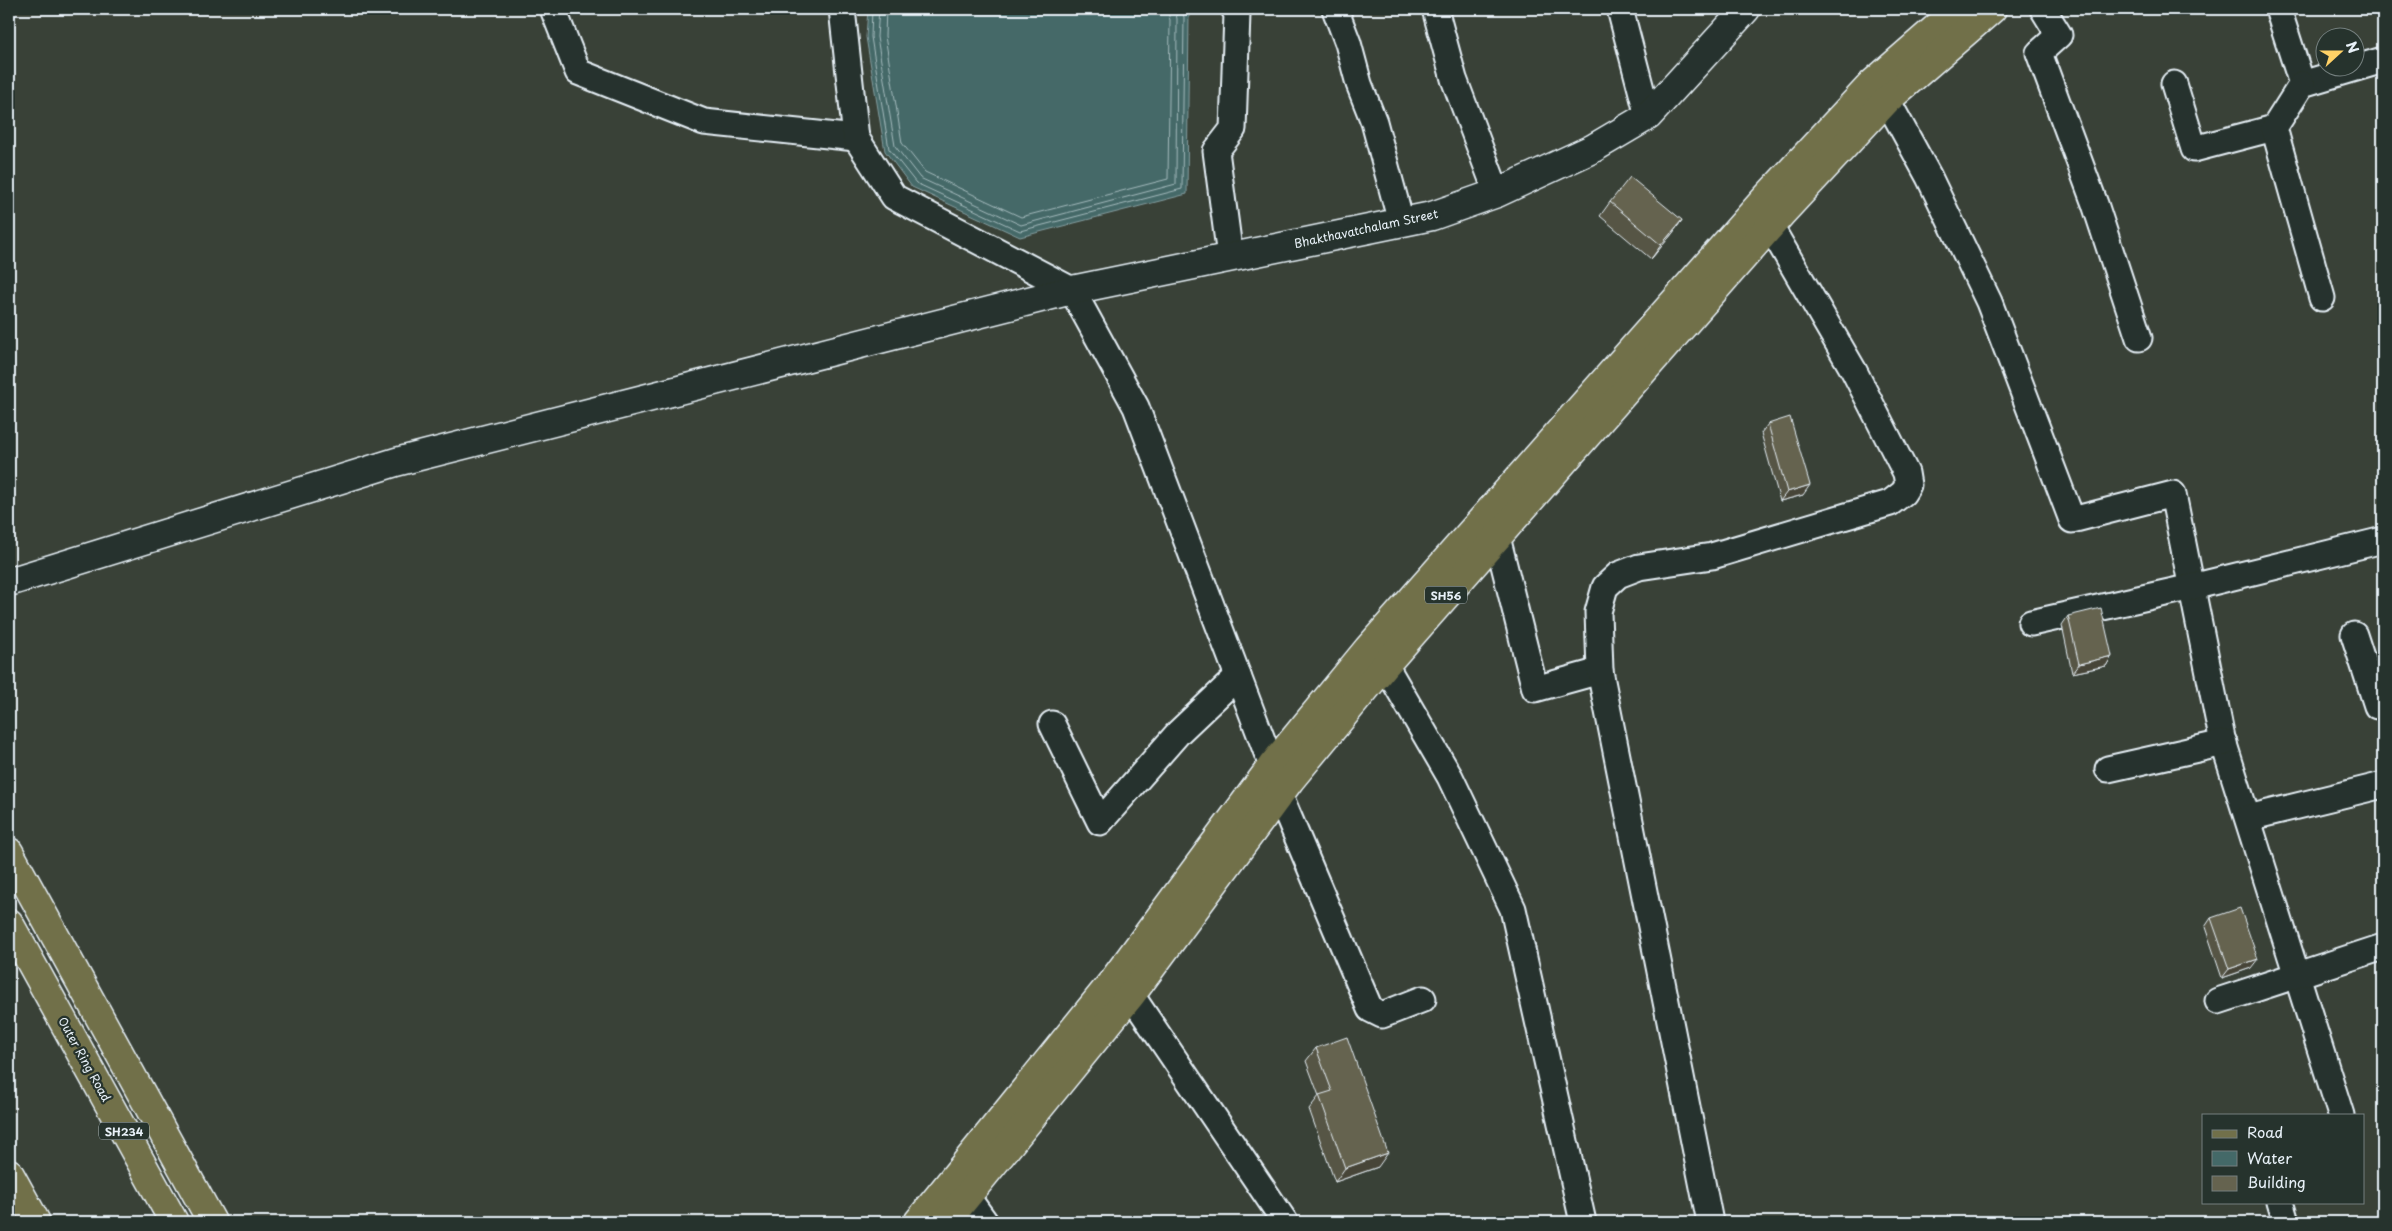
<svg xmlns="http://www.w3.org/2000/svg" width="2392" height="1231" viewBox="0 0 2392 1231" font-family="'Playpen Sans',sans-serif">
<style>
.water{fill:#446968;stroke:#869fa2}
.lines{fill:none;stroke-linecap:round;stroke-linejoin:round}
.shore{stroke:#a6bbbe;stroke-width:1}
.street-casing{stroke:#e8f1f8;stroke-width:29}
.secondary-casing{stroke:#e8f1f8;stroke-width:31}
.primary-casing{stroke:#e8f1f8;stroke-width:31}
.highway-casing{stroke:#e8f1f8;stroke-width:31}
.street{stroke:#26332d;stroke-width:25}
.secondary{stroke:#26332d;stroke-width:28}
.primary{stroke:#71704a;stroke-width:28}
.highway{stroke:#71704a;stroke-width:28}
.wall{fill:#575544;stroke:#e8f1f8}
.shaded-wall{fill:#474537;stroke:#e8f1f8}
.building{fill:#65634f;stroke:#e8f1f8}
.labels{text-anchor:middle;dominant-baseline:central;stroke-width:4.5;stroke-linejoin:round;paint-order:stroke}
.shield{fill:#26332d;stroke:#aeb8bb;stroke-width:1}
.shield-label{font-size:11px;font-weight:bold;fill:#e8f1f8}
.street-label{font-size:12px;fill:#e8f1f8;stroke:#26332d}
</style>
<rect width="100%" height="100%" fill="#394137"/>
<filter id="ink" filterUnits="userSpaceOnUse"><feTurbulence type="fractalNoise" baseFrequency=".02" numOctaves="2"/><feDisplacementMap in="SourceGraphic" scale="10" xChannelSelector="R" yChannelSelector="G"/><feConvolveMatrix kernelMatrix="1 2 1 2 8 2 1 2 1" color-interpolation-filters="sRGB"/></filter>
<g filter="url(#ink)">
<polygon class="water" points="868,9 1185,9 1189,15 1187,194 1020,237 912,187 885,151 866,37"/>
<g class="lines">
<g class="shore">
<polyline points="872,9 871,37 889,149 916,183 1020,231 1182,189 1184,17 1181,9"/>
<polyline points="879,9 877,37 895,146 920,178 1021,225 1176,184 1177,19 1175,9"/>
<polyline points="886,9 885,36 902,143 925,172 1021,217 1168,179 1170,20 1167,9"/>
</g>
<defs>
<g id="street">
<polyline points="553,9 578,72 704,122 856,138"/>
<polyline points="842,9 856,138 894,197 1072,290 1136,407 1272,766"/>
<polyline points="1335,9 1348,43 1359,84 1374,122 1401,222"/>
<polyline points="1435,9 1454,79 1497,193"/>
<polyline points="1620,9 1648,116"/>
<polyline points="2043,9 2059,35 2039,53 2095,204 2139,338"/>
<polyline points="2278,9 2302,84 2383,60"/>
<polyline points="2174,84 2194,149 2274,128"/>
<polyline points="2302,84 2274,128 2322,298"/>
<polyline points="1887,100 1929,177 1989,302 2072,520 2173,494 2222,738 2341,1115"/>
<polyline points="1230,257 1216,151 1233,129 1237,14 1234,9"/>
<polyline points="1497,537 1535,689 1600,671 1710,1222"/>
<polyline points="2031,623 2192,587 2383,540"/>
<polyline points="2354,635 2377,706 2383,705"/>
<polyline points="1371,653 1385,665 1450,777 1513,909 1583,1222"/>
<polyline points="1600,671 1598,612 1605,587 1618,575 1639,567 1712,556 1890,503 1903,493 1908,485 1906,473 1854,371 1770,226"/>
<polyline points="1052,724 1100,822 1179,732 1238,676"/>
<polyline points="2108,769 2224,743"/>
<polyline points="1279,794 1370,1009 1382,1015 1423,999"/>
<polyline points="2248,818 2383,785"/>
<polyline points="1131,995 1285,1222"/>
<polyline points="2218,1001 2383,947"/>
<polyline points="967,1197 985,1222"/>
<polyline points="2280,1202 2286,1222"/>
</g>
<polyline id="secondary" points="9,582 396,462 1072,290 1432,216 1497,193 1592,149 1648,116 1746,9"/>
<g id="primary">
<polyline points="9,852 212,1222"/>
<polyline points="918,1222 1113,981 1272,766 1368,649 1765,199 1872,84 1958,9"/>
<polyline points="946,1222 1131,995 1290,780 1385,665 1781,214 1887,100 1992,9"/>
</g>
<g id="highway">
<polyline points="9,923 174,1222"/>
<polyline points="9,1173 36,1222"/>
</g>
</defs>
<use href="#street" class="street-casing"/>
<use href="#secondary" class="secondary-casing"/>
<use href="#primary" class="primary-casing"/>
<use href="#highway" class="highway-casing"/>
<use href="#street" class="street"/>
<use href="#secondary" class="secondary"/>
<use href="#primary" class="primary"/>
<use href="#highway" class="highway"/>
</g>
<g class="wall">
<polygon points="1610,202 1682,220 1672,234 1651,259 1600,216"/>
<polygon points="1768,424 1803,495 1780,501 1761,433"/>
<polygon points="2068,616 2112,656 2106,666 2072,673 2062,625"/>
<polygon points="2211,918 2251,968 2222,978 2205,927"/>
<polygon points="1316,1048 1378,1167 1335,1182 1309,1109 1319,1096 1306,1061"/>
</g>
<g class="shaded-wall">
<polygon points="1682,220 1672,234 1651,259 1661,245"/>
<polygon points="1810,485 1803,495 1780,501 1787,492"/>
<polygon points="2112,656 2106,666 2072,673 2079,664"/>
<polygon points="2258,959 2251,968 2222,978 2229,969"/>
<polygon points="1388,1153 1378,1167 1335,1182 1345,1168"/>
</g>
<g class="building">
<polygon points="1630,177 1682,220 1661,245 1610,202"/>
<polygon points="1790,417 1810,485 1787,492 1768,424"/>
<polygon points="2101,608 2112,656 2079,664 2068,616"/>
<polygon points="2240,908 2258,959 2229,969 2211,918"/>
<polygon points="1347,1037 1388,1153 1345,1168 1319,1095 1332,1091 1316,1048"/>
</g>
</g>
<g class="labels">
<g class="shield">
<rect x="1425" y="586.5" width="42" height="17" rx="4"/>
<rect x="99" y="1122.5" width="50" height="17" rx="4"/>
</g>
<g class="shield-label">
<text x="1446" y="595">SH56</text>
<text x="124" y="1131">SH234</text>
</g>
<g class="street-label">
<text transform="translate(1366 228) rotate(-12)">Bhakthavatchalam Street</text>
<text transform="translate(85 1059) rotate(61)">Outer Ring Road</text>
</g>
</g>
<rect width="2392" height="1231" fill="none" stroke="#26332d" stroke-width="30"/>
<rect x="15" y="15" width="2362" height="1201" fill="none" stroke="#e8f1f8" stroke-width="2" filter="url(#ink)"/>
<rect x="2202" y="1114" width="162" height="90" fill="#26332d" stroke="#747f7e"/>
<rect x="2212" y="1130" width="25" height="8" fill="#71704a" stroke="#747f7e"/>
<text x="2247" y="1138" font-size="15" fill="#e8f1f8">Road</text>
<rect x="2212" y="1151" width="25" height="15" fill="#446968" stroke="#747f7e"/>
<text x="2247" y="1164" font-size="15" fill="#e8f1f8">Water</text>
<rect x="2212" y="1176" width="25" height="15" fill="#65634f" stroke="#747f7e"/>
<text x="2247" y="1188" font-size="15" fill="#e8f1f8">Building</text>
<g transform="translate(2340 52) rotate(69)"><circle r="24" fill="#26332d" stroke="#747f7e"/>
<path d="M0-4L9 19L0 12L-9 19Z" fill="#ffd166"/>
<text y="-8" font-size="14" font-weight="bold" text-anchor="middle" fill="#e8f1f8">N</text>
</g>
</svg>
